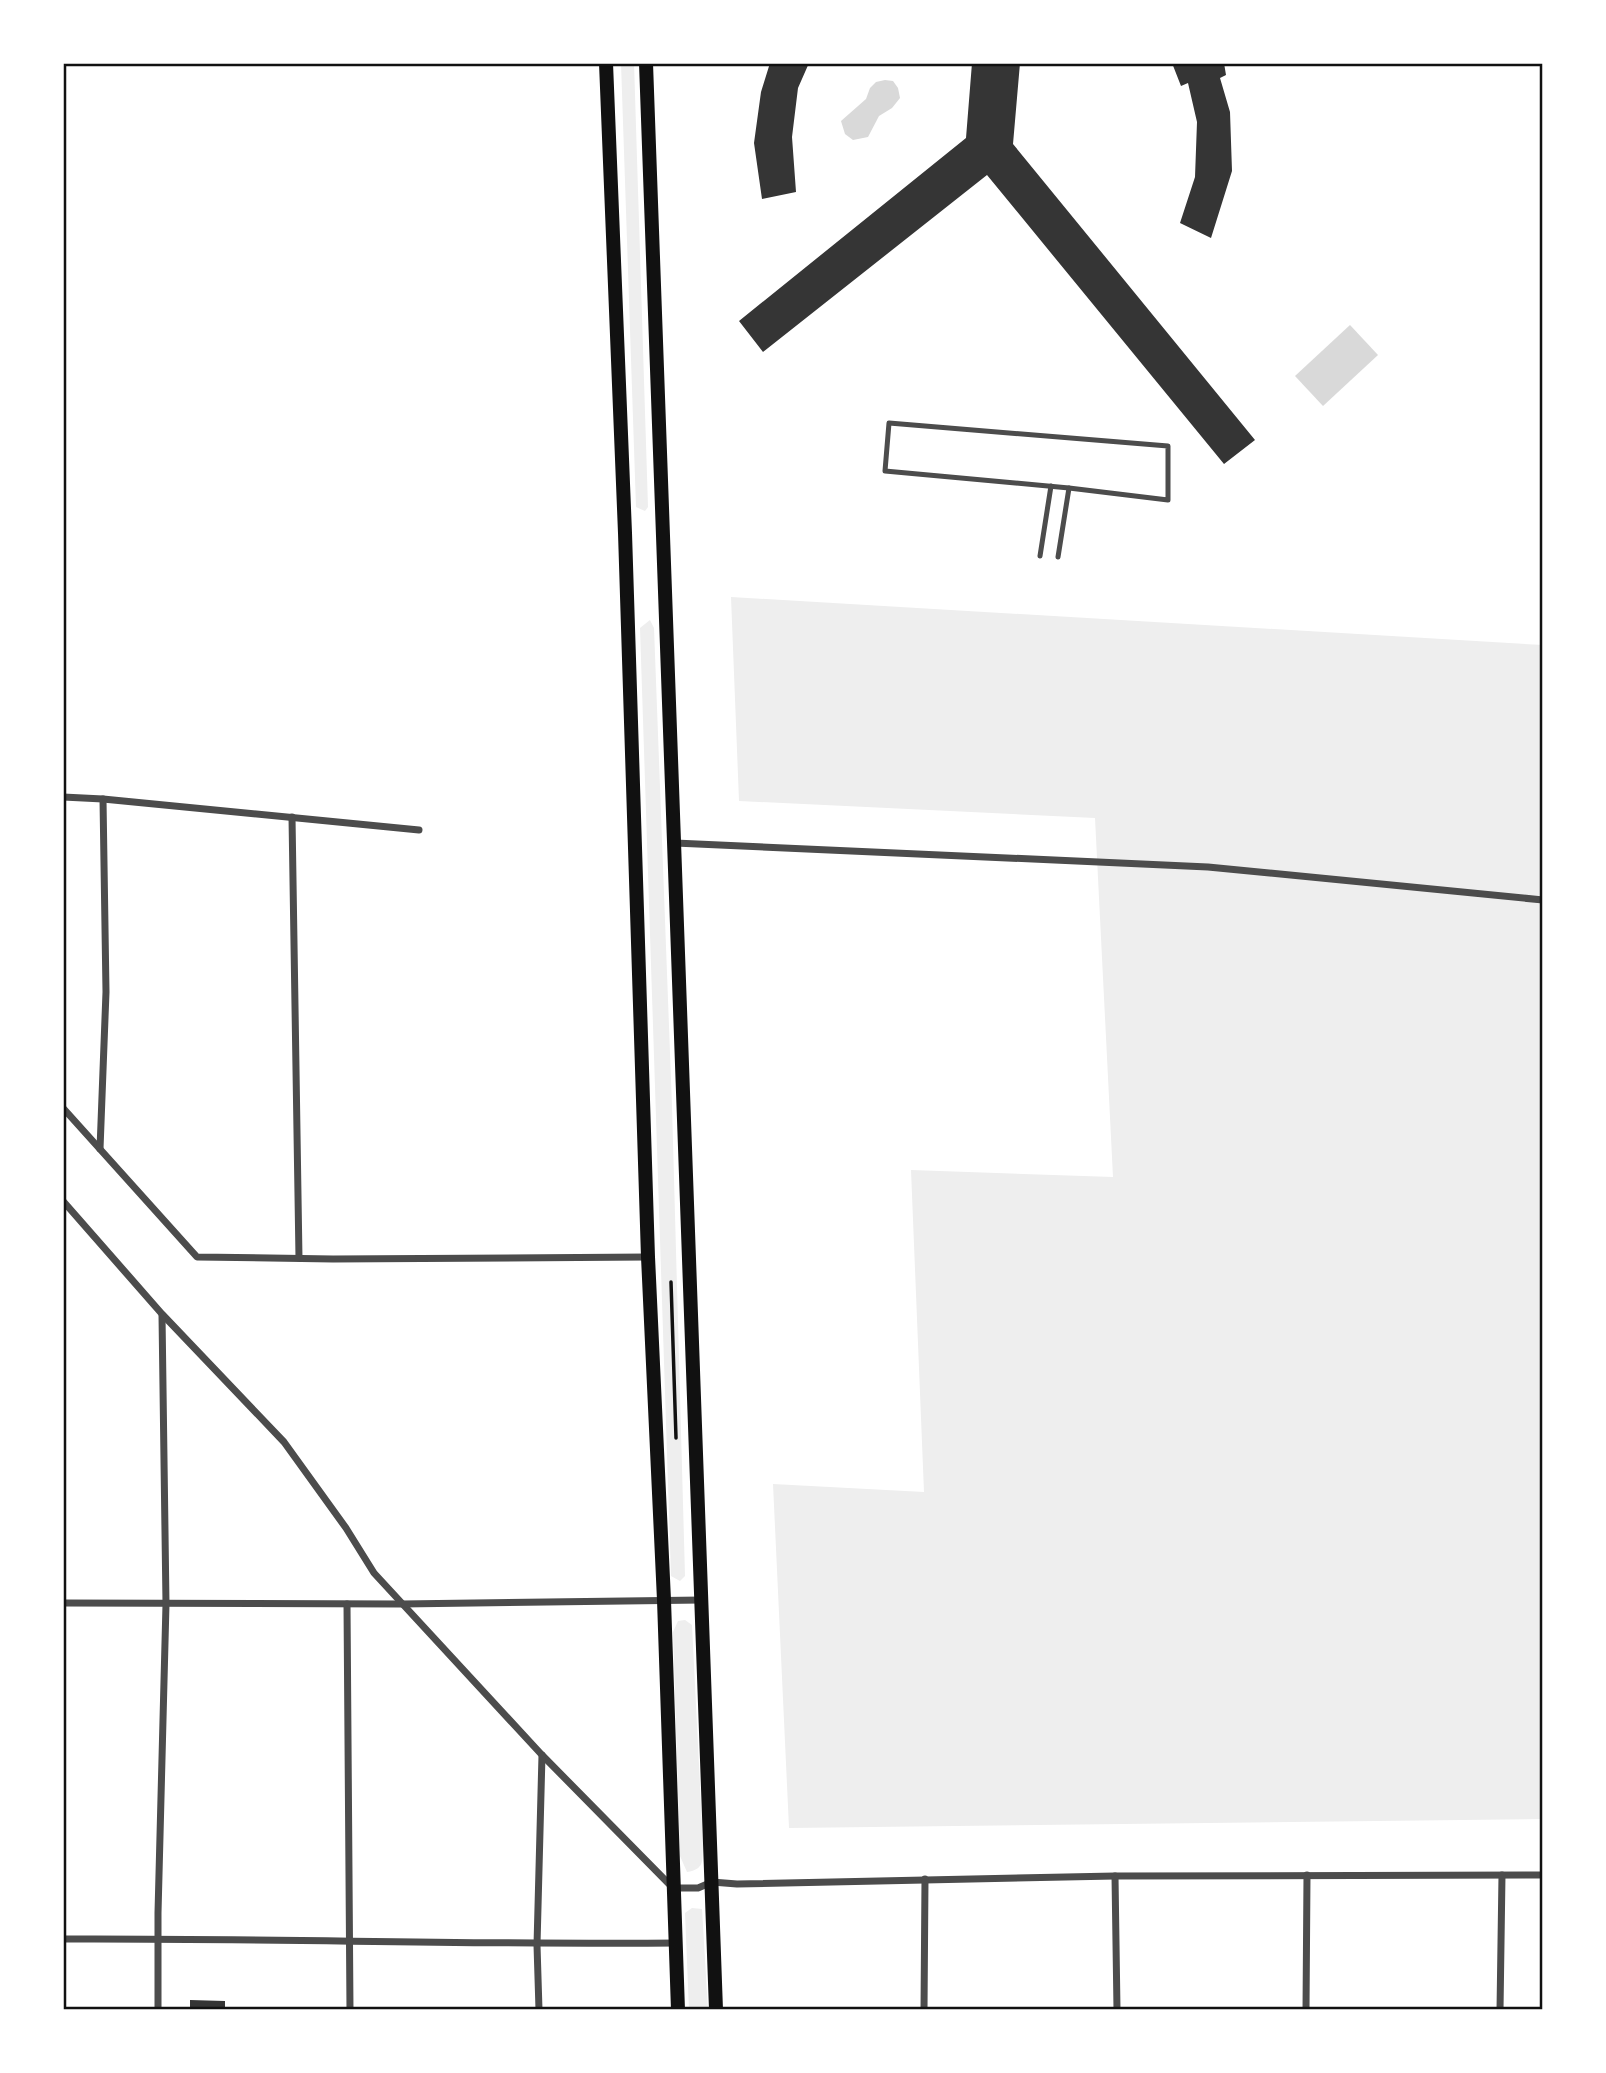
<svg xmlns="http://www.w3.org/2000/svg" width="1606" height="2073" viewBox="0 0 1606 2073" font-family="Rubik,sans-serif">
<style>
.green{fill:#eee}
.water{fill:#d9d9d9}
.building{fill:#353535}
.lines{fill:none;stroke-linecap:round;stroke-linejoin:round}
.path{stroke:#111;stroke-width:3.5}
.service{stroke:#4c4c4c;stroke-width:5}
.minor{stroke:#4c4c4c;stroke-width:7}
.secondary{stroke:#111;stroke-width:14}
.neatline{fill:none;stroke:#111;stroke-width:2.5}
</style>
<rect width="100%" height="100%" fill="#fff"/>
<g class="green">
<polygon points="621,63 634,63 648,507 645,511 636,507"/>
<polygon points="731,597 1543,645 1543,1819 789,1828 773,1484 924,1492 911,1170 1113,1177 1095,818 739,801"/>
<polygon points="650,620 654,628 672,1106 685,1576 680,1581 671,1576 640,628"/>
<path d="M685 1620 692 1625 703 1845C702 1861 705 1869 687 1872L680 1856 673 1632 678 1621Z"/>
<polygon points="692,1908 702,1909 708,2010 689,2010 685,1913"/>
</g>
<g class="water">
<polygon points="885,80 893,81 898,88 900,98 892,108 879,116 868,137 853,140 845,134 841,121 866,99 870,88 876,82"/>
<polygon points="1350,325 1378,355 1323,406 1295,376"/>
</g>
<g class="building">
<polygon points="770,63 809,63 798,88 792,137 796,192 762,199 754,143 761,92"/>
<polygon points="972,63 1020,63 1013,144 1255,440 1224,464 987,175 763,352 739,321 966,138"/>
<polygon points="1172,63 1224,63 1226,75 1220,78 1230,112 1232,171 1211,238 1180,223 1195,177 1197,122 1188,83 1181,86"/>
<polygon points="190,2000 225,2001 225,2010 190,2010"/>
</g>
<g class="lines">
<polyline class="path" points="671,1282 676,1438"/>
<g class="service">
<polygon points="889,423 1168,446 1168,500 1069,488 885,471"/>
<polyline points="1040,556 1051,486"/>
<polyline points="1058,557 1069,488"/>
</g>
<g class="minor">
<polyline points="63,797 103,799 419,830"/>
<polyline points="292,817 299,1258"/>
<polyline points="675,843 1208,867 1543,900"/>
<polyline points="63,1108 197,1257 333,1259 648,1257"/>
<polyline points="100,1149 106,992 103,799"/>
<polyline points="63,1201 162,1314 284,1442 346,1528 374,1573 542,1755 673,1888 698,1888 712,1882 737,1884 1115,1876 1543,1875"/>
<polyline points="63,1603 402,1604 702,1600"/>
<polyline points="347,1604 350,2010"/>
<polyline points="1115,1876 1117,2010"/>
<path d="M63 1939C268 1938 473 1945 678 1943"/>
<polyline points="158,2010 158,1913 166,1604 162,1315"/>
<polyline points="539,2010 537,1945 542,1755"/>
<polyline points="924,2010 925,1879"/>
<polyline points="1306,2010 1307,1875"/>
<polyline points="1500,2010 1502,1875"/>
</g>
<g class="secondary">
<polyline points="606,63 625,533 648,1257 664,1600 678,2010"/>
<polyline points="646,63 716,2010"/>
</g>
</g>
<rect width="1606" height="2073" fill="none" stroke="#ffffff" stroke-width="130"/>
<rect x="65" y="65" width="1476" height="1943" class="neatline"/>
</svg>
